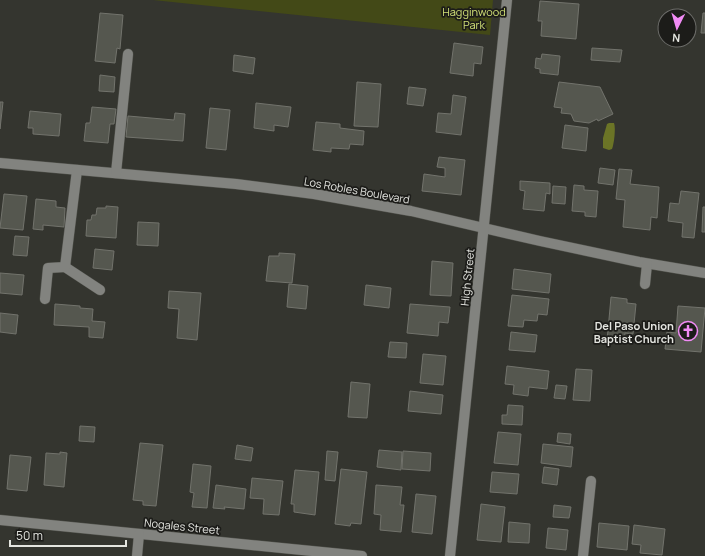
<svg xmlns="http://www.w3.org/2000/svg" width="705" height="556" viewBox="0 0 705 556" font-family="Manrope,sans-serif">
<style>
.green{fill:#434917}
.water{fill:#6b7426}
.building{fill:#55574f;stroke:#72736c}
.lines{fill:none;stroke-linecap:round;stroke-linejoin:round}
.minor-casing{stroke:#50514b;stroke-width:11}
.minor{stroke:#82837f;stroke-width:10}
.labels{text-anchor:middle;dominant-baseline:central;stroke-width:3.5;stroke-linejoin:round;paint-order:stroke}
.park-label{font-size:11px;fill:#d2e177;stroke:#1c1c19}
.street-label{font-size:11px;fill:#e4e5e0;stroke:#1c1c19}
.poi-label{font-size:11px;font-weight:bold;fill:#e4e5e0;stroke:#1c1c19;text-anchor:end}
</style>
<rect width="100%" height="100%" fill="#34352f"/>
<polygon class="green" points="153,0 493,0 490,35"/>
<path class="water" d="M609 123H614C616 128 614 144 612 149L609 150 603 148V138L607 124Z"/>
<g class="building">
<polygon points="540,1 579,4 576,39 541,36 542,21 538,21"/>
<polygon points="100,13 123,15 120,49 117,48 115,63 95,61"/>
<polygon points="703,13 705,13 705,33 701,33"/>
<polygon points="454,43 483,47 481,64 474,63 473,76 450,73"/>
<polygon points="592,48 622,50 620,62 591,60"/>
<polygon points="542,54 560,56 558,75 540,73 540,69 535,68 536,58 541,59"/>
<polygon points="234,55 255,58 253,74 233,71"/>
<polygon points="100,75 115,77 114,92 99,91"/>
<polygon points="357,82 381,84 378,127 354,126"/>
<polygon points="559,82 600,87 613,114 598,121 597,119 589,123 574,121 571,114 561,113 562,108 554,107"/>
<polygon points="409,87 426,89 423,106 407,104"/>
<polygon points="453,95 466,97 461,135 436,132 438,113 451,114"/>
<polygon points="0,102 3,102 0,129"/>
<polygon points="256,103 291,107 288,127 274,125 274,131 254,128"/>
<polygon points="92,107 116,109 114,124 110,124 108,143 84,141 86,123 90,123"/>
<polygon points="210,108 230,110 226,150 206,148"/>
<polygon points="30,111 61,114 59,136 33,134 33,128 28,128"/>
<polygon points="175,113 185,114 183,141 126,137 128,116 174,120"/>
<polygon points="316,122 340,124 340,128 364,131 363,145 350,144 349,149 331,148 331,152 313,150"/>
<polygon points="565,125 588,128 586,151 562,148"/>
<polygon points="439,157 465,160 461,195 422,191 424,174 445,177 445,168 437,167"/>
<polygon points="600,168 615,170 613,185 598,183"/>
<polygon points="619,169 632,170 630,184 659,187 657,218 651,217 650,230 623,227 625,200 616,199"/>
<polygon points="520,181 550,183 550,194 546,193 544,211 523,209 525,191 520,190"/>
<polygon points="574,185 584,186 584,190 598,191 596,217 585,216 585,212 572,211"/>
<polygon points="553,186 566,187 565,204 552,203"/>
<polygon points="681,191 699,193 694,238 682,237 683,223 668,221 670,203 679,204"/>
<polygon points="4,194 27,196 23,230 0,228"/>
<polygon points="36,199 56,201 56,207 65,208 64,227 43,225 43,230 33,229"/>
<polygon points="106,206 118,207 116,238 86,236 87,220 91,220 92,215 96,215 97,208 106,208"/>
<polygon points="703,207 705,207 705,232 702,232"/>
<polygon points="138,222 159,223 158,246 137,245"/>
<polygon points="15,236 29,237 27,256 13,255"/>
<polygon points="95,249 114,251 112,270 93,268"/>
<polygon points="279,253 295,254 292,283 266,281 269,256 279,256"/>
<polygon points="432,261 453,263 451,296 430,295"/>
<polygon points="514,269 551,274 549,293 512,289"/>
<polygon points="0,273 24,275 22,295 0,293"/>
<polygon points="289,284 308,286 306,309 287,307"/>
<polygon points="366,285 391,288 389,308 364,305"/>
<polygon points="169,291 201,293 197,340 177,338 179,309 168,308"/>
<polygon points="512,295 549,299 547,315 538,314 537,321 524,320 523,327 508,326"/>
<polygon points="611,297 627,299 627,303 636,304 633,334 625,333 624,343 607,341"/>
<polygon points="55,304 80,306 80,308 93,309 92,321 105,322 103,338 89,337 89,327 54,325"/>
<polygon points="410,304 450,307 448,323 439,322 438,336 407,333"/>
<polygon points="678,306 705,308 701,352 665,349 667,332 676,333"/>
<polygon points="0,313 18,315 16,334 0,332"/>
<polygon points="511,332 537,335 535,352 509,350"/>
<polygon points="390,342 407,343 406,358 388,357"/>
<polygon points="423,354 446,356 443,385 420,383"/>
<polygon points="507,366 549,371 547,389 529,387 528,396 513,394 514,385 505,384"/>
<polygon points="576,369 592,370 590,401 573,400"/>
<polygon points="351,382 370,384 367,418 348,417"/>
<polygon points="556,385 567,386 565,399 554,398"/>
<polygon points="410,391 443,395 441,414 408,411"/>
<polygon points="508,405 523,406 522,425 502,424 502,415 507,415"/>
<polygon points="80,426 95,427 94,442 79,441"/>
<polygon points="498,432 521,434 518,465 494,463"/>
<polygon points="558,433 571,434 570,444 557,442"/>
<polygon points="140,443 163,445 156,506 143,505 143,501 133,500"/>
<polygon points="543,444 573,447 571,467 541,463"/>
<polygon points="237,445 253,448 251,461 235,459"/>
<polygon points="379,450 402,452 401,470 377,467"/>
<polygon points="327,451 338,452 335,481 325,480"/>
<polygon points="403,451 431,453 430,471 402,469"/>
<polygon points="60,452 67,453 64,487 44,485 46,453 60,454"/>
<polygon points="10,455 31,457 27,491 7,489"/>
<polygon points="193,464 211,466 207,508 192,507 194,493 190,492"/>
<polygon points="544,467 559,469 557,485 542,483"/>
<polygon points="341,469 367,472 361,524 351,523 350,526 335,524"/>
<polygon points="295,470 319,472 315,515 294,512 294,504 291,504"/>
<polygon points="492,472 519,474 517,494 490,492"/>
<polygon points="252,478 283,481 279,515 263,514 264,499 250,498"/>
<polygon points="216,485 246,489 244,509 224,507 225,509 213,508"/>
<polygon points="376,485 402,487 400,505 404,505 401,532 380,530 381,515 374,514"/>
<polygon points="416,494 436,496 432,534 412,532"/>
<polygon points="481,504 505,507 501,542 477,540"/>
<polygon points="554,505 571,507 569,518 553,517"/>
<polygon points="509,522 530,524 529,543 508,542"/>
<polygon points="599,523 629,526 627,550 597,547"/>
<polygon points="634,525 665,529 662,555 640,553 641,545 632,544"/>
<polygon points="548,528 568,530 566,550 546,548"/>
</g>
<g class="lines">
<defs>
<g id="minor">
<polyline points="0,163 236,184 314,194 411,211 540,241 639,262 705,273"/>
<polyline points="116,173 128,54"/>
<polyline points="65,267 100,290"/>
<polyline points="645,284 647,264"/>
<polyline points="45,299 48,268 65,267 77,170"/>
<polyline points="0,520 362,556"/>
<polyline points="137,556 139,534"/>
<polyline points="450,556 507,0"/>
<polyline points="583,556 591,481"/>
</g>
</defs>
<use href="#minor" class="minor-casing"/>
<use href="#minor" class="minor"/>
</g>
<defs>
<symbol id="church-ring" viewBox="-11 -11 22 22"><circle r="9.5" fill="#1c1c19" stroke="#f18bf5" stroke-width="1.5"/><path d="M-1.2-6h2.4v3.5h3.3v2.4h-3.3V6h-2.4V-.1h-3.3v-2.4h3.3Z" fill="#f18bf5"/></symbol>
</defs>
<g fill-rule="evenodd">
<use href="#church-ring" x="677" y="320" width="22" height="22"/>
</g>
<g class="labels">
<g class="park-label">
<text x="474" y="11">Hagginwood<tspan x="474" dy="13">Park</tspan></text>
</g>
<g class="street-label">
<text transform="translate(357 190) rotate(10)">Los Robles Boulevard</text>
<text transform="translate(467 277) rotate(-84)">High Street</text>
<text transform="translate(182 526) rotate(6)">Nogales Street</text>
</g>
<g class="poi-label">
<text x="674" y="325">Del Paso Union<tspan x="674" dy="13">Baptist Church</tspan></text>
</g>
</g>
<g transform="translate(677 28) rotate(185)"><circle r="19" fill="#1c1c19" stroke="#6c6c69"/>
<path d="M0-3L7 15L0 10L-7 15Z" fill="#f18bf5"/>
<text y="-6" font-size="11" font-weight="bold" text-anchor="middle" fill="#e4e5e0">N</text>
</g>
<path d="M10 540v6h116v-6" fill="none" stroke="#e4e5e0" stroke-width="2"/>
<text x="16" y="540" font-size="12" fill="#e4e5e0" stroke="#1c1c19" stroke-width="3" paint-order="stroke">50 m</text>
</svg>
